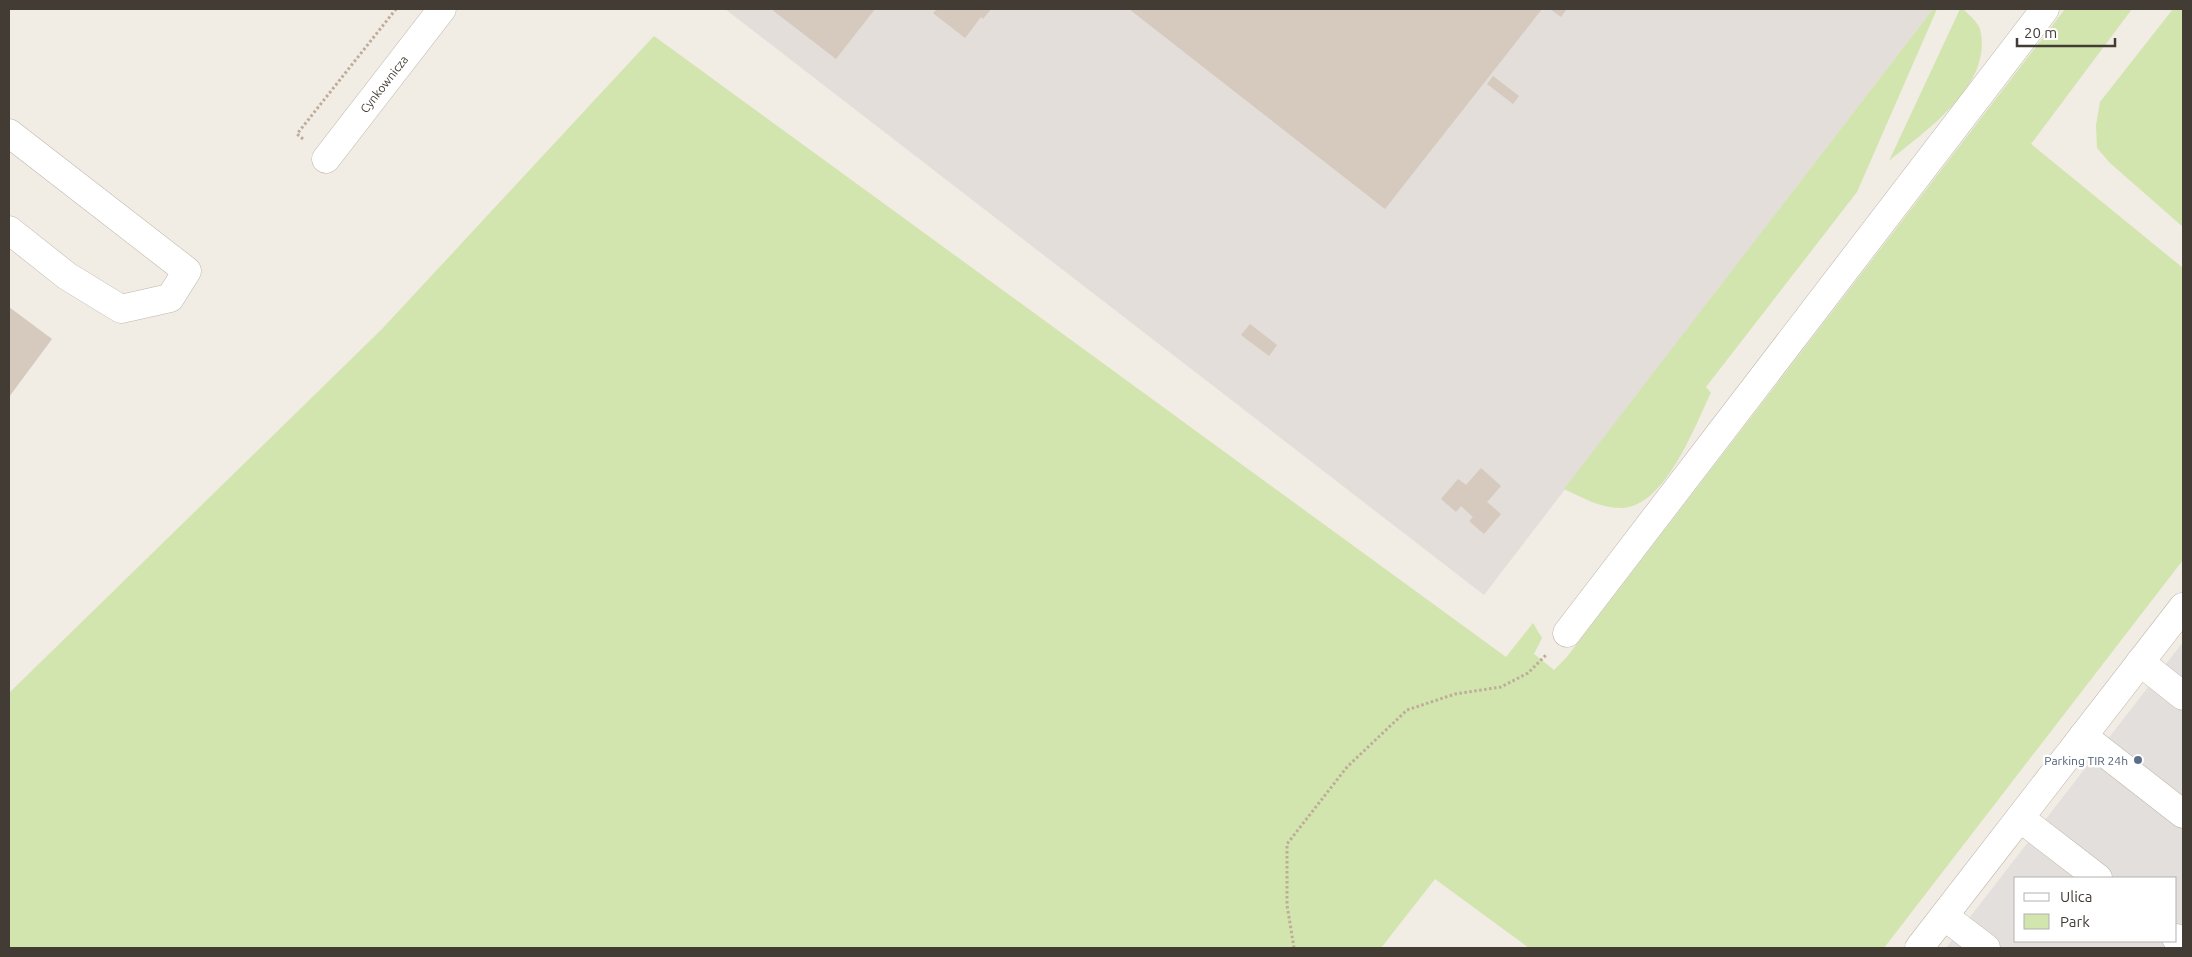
<svg xmlns="http://www.w3.org/2000/svg" width="2192" height="957" viewBox="0 0 2192 957" font-family="Ubuntu,sans-serif">
<style>
.industrial{fill:#e3ded9}
.green{fill:#d2e5ae}
.parking{fill:#e2dfdc;fill-rule:evenodd}
.building{fill:#d6c9bd}
.lines{fill:none;stroke-linecap:round;stroke-linejoin:round}
.minor-casing{stroke:#bfb5aa;stroke-width:29}
.path{stroke:#beac99;stroke-width:3;stroke-dasharray:2.5 2.5;stroke-linecap:butt}
.minor{stroke:#fff;stroke-width:28}
.service-dot{fill:#5c6f8a;stroke:#fff;stroke-width:2}
.labels{text-anchor:middle;dominant-baseline:central;stroke-width:5;stroke-linejoin:round;paint-order:stroke}
.street-label{font-size:12px;fill:#433c34;stroke:#fff}
.service-label{font-size:12px;fill:#4e5e75;stroke:#fff;text-anchor:end}
</style>
<rect width="100%" height="100%" fill="#f1ece4"/>
<polygon class="industrial" points="725,9 1933,9 1484,595"/>
<g class="green">
<path d="M1933 9H1937L1857 192 1706 387 1711 393C1694 427 1666 505 1623 508 1602 509 1583 498 1564 489Z"/>
<path d="M1960 9H1963C1968 14 1978 22 1980 29 1994 85 1926 130 1889 161Z"/>
<polygon points="2065,9 2132,9 2031,144 2183,268 2183,560 1884,948 1529,948 1435,879 1381,948 9,948 9,693 382,329 654,36 1506,657 1533,623 1542,638 1534,654 1554,670 1566,658"/>
<polygon points="2173,9 2183,9 2183,227 2110,163 2097,148 2096,125 2100,102"/>
</g>
<path class="parking" d="M2183 642V948H1946ZM2016 878H2176V941H2016Z"/>
<g class="building">
<polygon points="771,9 875,9 836,59"/>
<polygon points="937,9 991,9 983,19 981,17 965,38 933,13"/>
<polygon points="1129,9 1542,9 1385,209"/>
<polygon points="1550,9 1567,9 1561,17"/>
<polygon points="1493,76 1519,96 1513,104 1487,84"/>
<polygon points="9,307 52,339 9,397"/>
<polygon points="1250,324 1277,345 1269,356 1241,335"/>
<polygon points="1481,468 1501,486 1487,502 1501,514 1484,534 1469,521 1473,517 1461,506 1456,512 1441,499 1458,479 1466,485"/>
</g>
<g class="lines">
<defs>
<g id="minor">
<polyline points="9,133 187,271 170,298 121,309 67,276 9,230"/>
<polyline points="326,159 442,9"/>
<polyline points="1567,633 2045,9"/>
<polyline points="2140,662 2183,696"/>
<polyline points="2083,736 2183,814"/>
<polyline points="2020,818 2098,878"/>
<polyline points="1944,916 1986,948"/>
<polyline points="2176,938 2183,944"/>
<polyline points="1919,948 2183,607"/>
</g>
</defs>
<use href="#minor" class="minor-casing"/>
<g class="path">
<polyline points="303,139 297,134 396,9"/>
<polyline points="1294,948 1287,905 1287,844 1347,767 1407,710 1455,694 1501,687 1528,673 1546,655"/>
</g>
<use href="#minor" class="minor"/>
</g>
<circle class="service-dot" cx="2138" cy="760" r="5"/>
<g class="labels">
<g class="street-label">
<text transform="translate(384 84) rotate(-52)">Cynkownicza</text>
</g>
<g class="service-label">
<text x="2128" y="760">Parking TIR 24h</text>
</g>
</g>
<rect width="2192" height="957" fill="none" stroke="#433c34" stroke-width="20"/>
<rect x="2014" y="877" width="162" height="65" fill="#ffffff" stroke="#b4b1ae"/>
<rect x="2024" y="893" width="25" height="8" fill="#ffffff" stroke="#b4b1ae"/>
<text x="2060" y="902" font-size="15" fill="#433c34">Ulica</text>
<rect x="2024" y="914" width="25" height="15" fill="#d2e5ae" stroke="#b4b1ae"/>
<text x="2060" y="927" font-size="15" fill="#433c34">Park</text>
<path d="M2017 38v8h98v-8" fill="none" stroke="#433c34" stroke-width="2.5"/>
<text x="2024" y="38" font-size="15" fill="#433c34" stroke="#ffffff" stroke-width="4" paint-order="stroke">20 m</text>
</svg>
